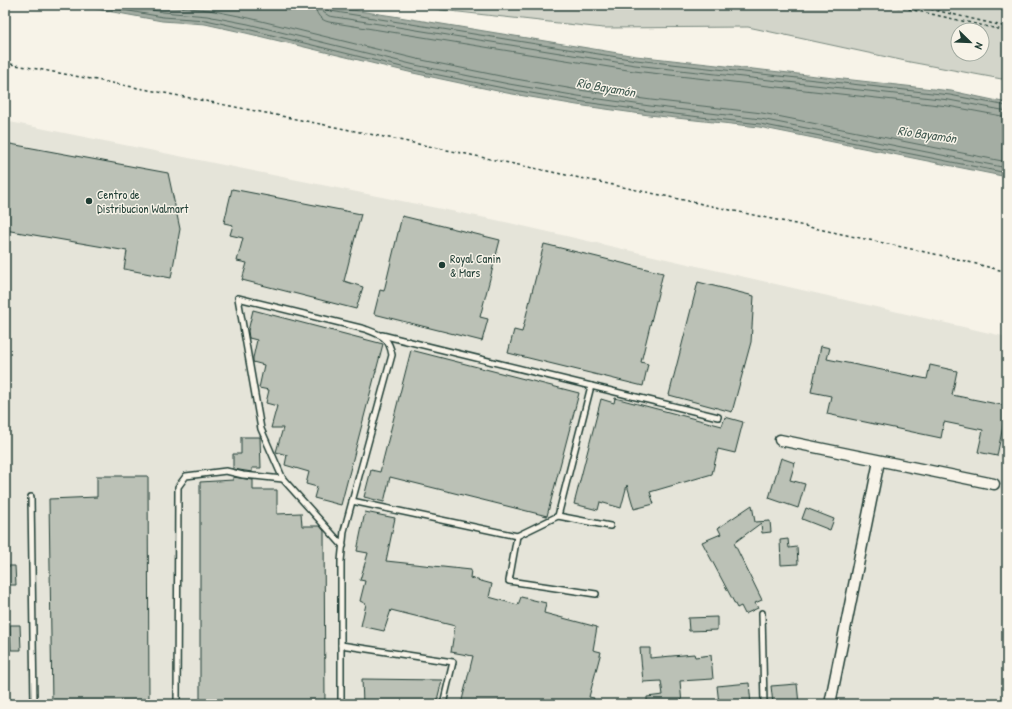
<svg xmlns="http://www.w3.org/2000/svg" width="1012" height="709" viewBox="0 0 1012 709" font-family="'Patrick Hand',sans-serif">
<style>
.built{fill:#e5e4d9}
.green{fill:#d3d5ca;stroke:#79897f;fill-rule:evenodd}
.water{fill:#a4ada3;stroke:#6f8077}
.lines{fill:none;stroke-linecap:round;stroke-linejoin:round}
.shore{stroke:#546a60;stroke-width:1}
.building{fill:#bbc1b6;stroke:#1f3d34}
.service-casing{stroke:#1f3d34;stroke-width:8}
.minor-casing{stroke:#1f3d34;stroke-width:13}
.path{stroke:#1f3d34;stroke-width:1.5;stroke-dasharray:3 3;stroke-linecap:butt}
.service{stroke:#f7f3e8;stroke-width:5}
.minor{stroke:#f7f3e8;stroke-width:10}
.poi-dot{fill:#1f3d34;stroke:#f7f3e8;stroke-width:1.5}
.labels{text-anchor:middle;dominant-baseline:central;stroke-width:3;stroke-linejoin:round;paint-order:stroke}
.poi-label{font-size:12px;fill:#1f3d34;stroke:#f7f3e8;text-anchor:start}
.water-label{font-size:13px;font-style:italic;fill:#405950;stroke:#f7f3e8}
</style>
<rect width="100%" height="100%" fill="#f7f3e8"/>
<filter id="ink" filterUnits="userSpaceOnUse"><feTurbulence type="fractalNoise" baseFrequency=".025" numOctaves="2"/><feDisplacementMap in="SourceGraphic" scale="8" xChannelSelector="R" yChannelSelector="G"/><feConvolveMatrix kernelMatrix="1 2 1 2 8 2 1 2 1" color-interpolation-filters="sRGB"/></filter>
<g filter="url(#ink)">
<polygon class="built" points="5,121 496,220 1007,337 1007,695 1004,702 900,701 888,704 5,704"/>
<path class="green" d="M419 5H1007V80L910 62 748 27 603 28 441 10ZM958 30H982V54H958Z"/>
<polygon class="water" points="75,5 318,5 393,16 636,56 951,91 1007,103 1007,177 759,127 649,115 577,105 507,93 413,73 246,33 205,24 162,21"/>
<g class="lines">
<g class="shore">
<polyline points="95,5 163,17 206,20 247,29 414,70 508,89 577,101 649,111 760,124 1007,173"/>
<polyline points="124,5 163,12 207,16 248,24 415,65 509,84 578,96 650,106 761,119 1007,168"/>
<polyline points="158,5 209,10 249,18 417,59 510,78 579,90 651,100 762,113 1007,162"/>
<path d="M315 5C316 14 320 20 329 22L634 71 948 106 1007 117"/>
<polyline points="321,5 323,12 329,16 635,65 949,100 1007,111"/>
<polyline points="326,5 327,9 330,11 636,60 950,95 1007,106"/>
</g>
</g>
<g class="building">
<polygon points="5,143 168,173 180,229 171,278 124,269 127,251 5,230"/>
<polygon points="232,189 361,214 344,281 363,287 356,309 242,280 247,263 237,261 243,238 230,235 233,225 224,223"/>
<polygon points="402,216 500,240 480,317 488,319 482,341 374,314 380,290 384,291"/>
<polygon points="544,244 663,273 641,362 648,364 643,386 508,353 514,330 522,332"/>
<polygon points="698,282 754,296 751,342 732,412 669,395"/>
<polygon points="253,310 383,344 341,505 314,498 317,487 306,484 309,472 285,465 287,455 276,452 283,428 271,428 277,406 266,403 269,390 259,388 264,365 253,362 253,358 257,340 249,338 248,331"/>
<polygon points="821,346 830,348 827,359 927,379 930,365 957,371 952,395 1007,406 997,456 978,452 983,430 944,422 941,438 827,414 831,396 811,392"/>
<polygon points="411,350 579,393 547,516 390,477 384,502 364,497 371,470 380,472"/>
<polygon points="615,398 722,426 725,417 743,422 735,453 718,449 712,474 650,492 654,504 634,509 627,485 621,508 600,502 598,510 574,504 601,399 614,403"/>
<polygon points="241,437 260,437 261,468 252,468 252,472 233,469 233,454 241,454"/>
<polygon points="781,458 795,463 790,480 805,484 798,508 769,498"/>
<polygon points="97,476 148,476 149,704 52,704 49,499 97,497"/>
<polygon points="233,477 253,480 253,490 277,490 277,514 301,513 302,526 320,526 324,531 325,704 200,704 200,482 233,480"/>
<polygon points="752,505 755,522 770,521 771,532 762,533 761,523 734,543 762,600 755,603 758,608 745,614 741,606 737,608 702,542 721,534 718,528"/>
<polygon points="806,508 834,519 830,530 802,519"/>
<polygon points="365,512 395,518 386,561 471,570 470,578 492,584 489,597 518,605 521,597 546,603 544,613 597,627 593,650 601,652 589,697 594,698 592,704 461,704 473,656 451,652 455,626 391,610 384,631 361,626 366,604 360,601 365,581 360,580 368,553 357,551"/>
<polygon points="788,539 789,548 797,547 798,564 781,565 780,540"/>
<polygon points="5,566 15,566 16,585 5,585"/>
<polygon points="717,617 717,630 689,631 688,618"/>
<polygon points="10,625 20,625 21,650 11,650"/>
<polygon points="640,648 650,648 650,658 694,654 695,657 711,655 713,679 680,681 682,704 647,704 647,697 663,695 661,681 643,682"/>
<polygon points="362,679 442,680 436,704 363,704"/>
<polygon points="749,683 751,704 719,704 717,686"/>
<polygon points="797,684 799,704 773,704 771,686"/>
</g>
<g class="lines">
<defs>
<g id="service">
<polyline points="591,386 718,417"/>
<path d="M283 479 261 429 238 298 365 329C381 335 389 337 392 355L344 531 341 561V704"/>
<polyline points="31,497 34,704"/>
<polyline points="352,501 517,536 558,516 591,386 382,335"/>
<polyline points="558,516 610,526"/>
<polyline points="517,536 509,581 596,594"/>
<polyline points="762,613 764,704"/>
<polyline points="341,645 453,662 443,704"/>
<polyline points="177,704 178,487 186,476 226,471 243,475 283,479 343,546"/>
</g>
<g id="minor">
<polyline points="780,440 994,484"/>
<polyline points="830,704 879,461"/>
</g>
</defs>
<use href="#service" class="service-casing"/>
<use href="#minor" class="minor-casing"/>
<g class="path">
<polyline points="891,5 1007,31"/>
<polyline points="913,5 1007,27"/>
<path d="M5 63C322 121 637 190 953 258L1007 272"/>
</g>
<use href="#service" class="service"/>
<use href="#minor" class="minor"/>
</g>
</g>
<g class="poi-dot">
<circle cx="89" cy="201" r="4"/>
<circle cx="442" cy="265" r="4"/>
</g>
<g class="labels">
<g class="poi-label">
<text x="97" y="194">Centro de<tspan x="97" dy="14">Distribucion Walmart</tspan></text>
<text x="450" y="258">Royal Canin<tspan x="450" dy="14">&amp; Mars</tspan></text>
</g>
<g class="water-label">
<text transform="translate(606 87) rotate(10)">Río Bayamón</text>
<text transform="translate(927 134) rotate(8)">Río Bayamón</text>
</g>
</g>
<rect width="1012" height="709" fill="none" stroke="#f7f3e8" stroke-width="20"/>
<rect x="10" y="10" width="992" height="689" fill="none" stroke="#1f3d34" stroke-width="1.5" filter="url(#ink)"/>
<g transform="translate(970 42) rotate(113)"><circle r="19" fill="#f7f3e8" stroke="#a1aaa0"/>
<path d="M0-3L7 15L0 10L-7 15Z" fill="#1f3d34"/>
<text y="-6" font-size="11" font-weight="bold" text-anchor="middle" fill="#1f3d34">N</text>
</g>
</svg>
